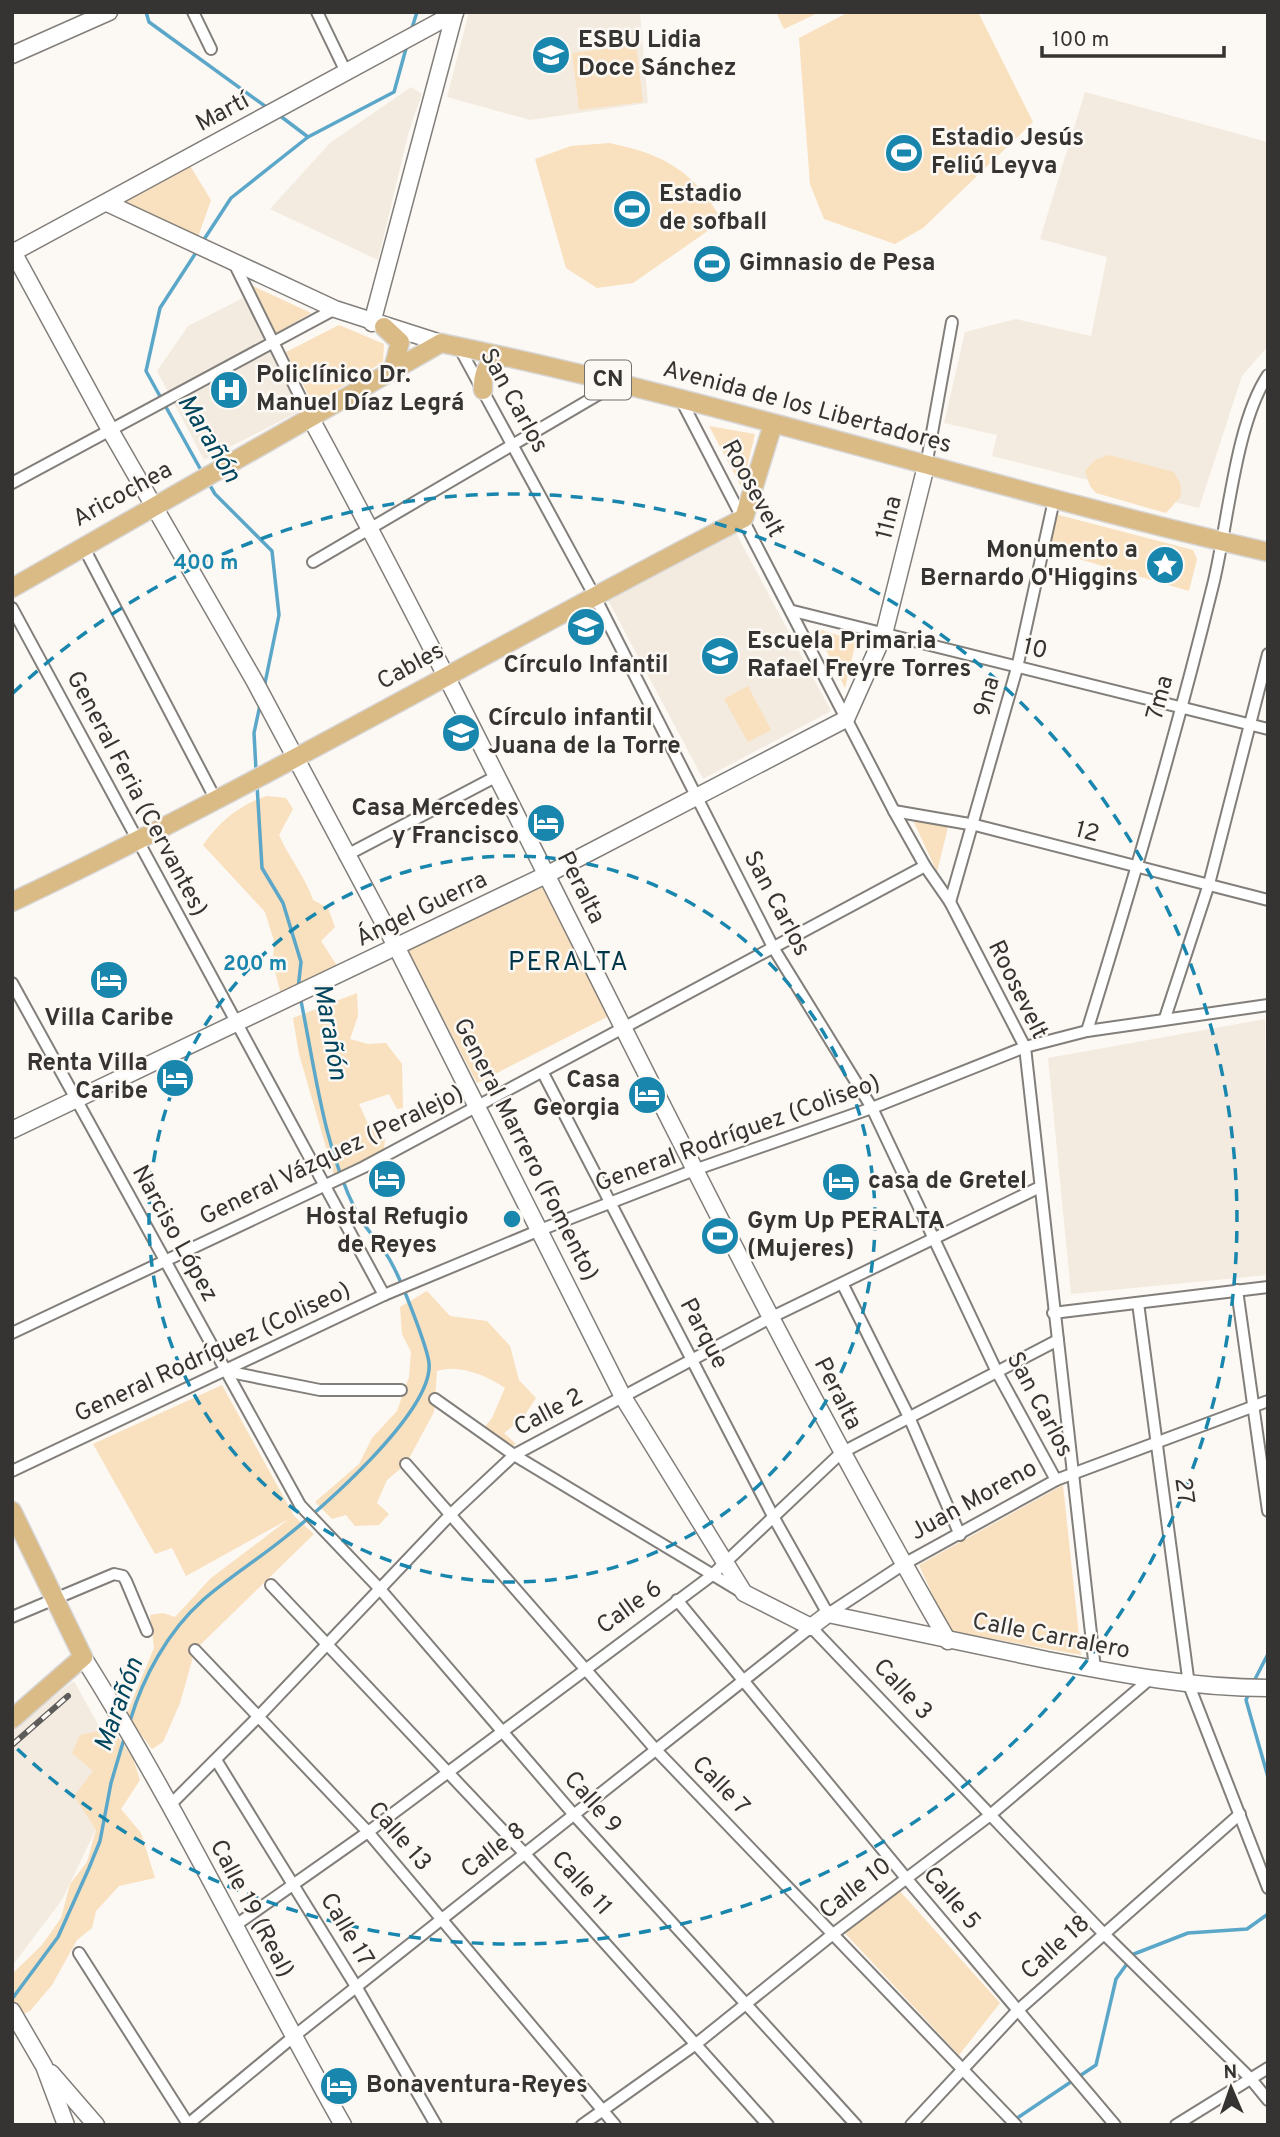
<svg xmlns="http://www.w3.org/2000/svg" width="1280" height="2137" viewBox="0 0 1280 2137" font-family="Overpass,sans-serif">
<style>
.built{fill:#f4ebe0}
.green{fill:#f9e0be}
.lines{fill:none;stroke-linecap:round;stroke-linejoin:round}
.stream{stroke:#5ba7c9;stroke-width:3.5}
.street-casing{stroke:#827f7b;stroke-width:14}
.secondary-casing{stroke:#827f7b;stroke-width:19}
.primary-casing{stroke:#d7d6d6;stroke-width:21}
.street{stroke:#fff;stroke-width:10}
.secondary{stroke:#fff;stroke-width:16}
.primary{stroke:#daba85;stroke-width:18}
.rail-casing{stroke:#5e5c5a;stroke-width:6}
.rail{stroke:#fcf8f3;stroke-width:3.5;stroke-dasharray:10;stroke-linecap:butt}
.ring{fill:none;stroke:#1986ad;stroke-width:3.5;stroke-dasharray:12 9}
.labels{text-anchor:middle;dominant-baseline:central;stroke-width:5;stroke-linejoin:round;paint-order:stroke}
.shield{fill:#fcf8f3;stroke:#716f6c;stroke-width:2}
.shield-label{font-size:23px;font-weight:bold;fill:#353432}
.poi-label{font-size:24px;font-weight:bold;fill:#353432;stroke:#fcf8f3;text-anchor:start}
.street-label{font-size:24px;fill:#353432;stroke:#fcf8f3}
.water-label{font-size:26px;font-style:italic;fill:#00455d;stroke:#fcf8f3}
.neighbourhood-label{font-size:26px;letter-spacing:2px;fill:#013648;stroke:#fcf8f3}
.centre{fill:#1986ad;stroke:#fcf8f3;stroke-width:3.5}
.ring-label{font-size:21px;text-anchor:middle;font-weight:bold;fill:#1986ad;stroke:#fcf8f3;stroke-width:5;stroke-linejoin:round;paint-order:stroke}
</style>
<rect width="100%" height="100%" fill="#fcf8f3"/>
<g class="built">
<polygon points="469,12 640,12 648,103 530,120 447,97"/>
<polygon points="411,87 422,94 409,131 378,260 270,209 330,143"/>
<polygon points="1085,92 1268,142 1268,346 1242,376 1199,508 992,456 997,435 944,423 965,332 1016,319 1091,336 1107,257 1040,239"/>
<polygon points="243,298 302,410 204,460 157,371 188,326"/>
<polygon points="736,533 831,711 703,779 608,600"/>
<polygon points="1265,1019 1268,1275 1071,1294 1048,1058"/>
<polygon points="74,1681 105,1737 96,1829 62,1900 12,1966 12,1729"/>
</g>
<g class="green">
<polygon points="776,12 820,12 784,29"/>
<polygon points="849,12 978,12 1033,122 923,228 895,244 824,219 810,184 799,38"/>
<polygon points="636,45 643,102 579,110 572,53"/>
<path d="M609 143C664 154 694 171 722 221L633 283 597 288 566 268 535 159 571 146Z"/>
<polygon points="187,161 211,200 198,237 121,201"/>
<polygon points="251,285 311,313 275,334"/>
<polygon points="339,325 384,344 383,362 313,404 286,352"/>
<polygon points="709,426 755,434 742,488"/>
<polygon points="1109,455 1174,472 1180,483 1181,496 1166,513 1096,493 1090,486 1085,471 1095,460"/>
<polygon points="1051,513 1193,550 1197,559 1189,591 1041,548"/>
<polygon points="815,628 856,641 845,688"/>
<polygon points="748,686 771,730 748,742 724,699"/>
<path d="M267 796 286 798 293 809 279 835C289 858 305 876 313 900L328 908 335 927 321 941 338 967 282 998 273 964 274 941 265 912 203 845C219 822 240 804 267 796Z"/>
<polygon points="912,818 948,827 937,872"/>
<polygon points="540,883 609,1016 477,1083 407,950"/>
<polygon points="357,993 358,1016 350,1039 368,1044 386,1043 402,1064 403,1108 397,1109 389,1094 359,1104 369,1126 385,1139 384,1150 334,1175 299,1054 293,1018"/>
<path d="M427 1291 450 1316 487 1321 510 1346 519 1380 536 1398 523 1418 504 1433 516 1444 498 1452 477 1437 492 1418 505 1388C486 1375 459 1364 437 1371L434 1412 406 1464 387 1480 377 1503 389 1514 379 1525 355 1526 346 1515 332 1519 315 1502 359 1464 372 1438 397 1411 409 1377 411 1352 402 1334 400 1307Z"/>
<polygon points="222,1385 294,1516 314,1534 195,1650 180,1703 163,1742 152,1749 126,1715 154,1648 150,1615 163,1613 175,1617 211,1578 289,1519 186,1576 172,1548 155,1554 93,1444"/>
<polygon points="1063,1485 1081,1655 949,1631 919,1565"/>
<polygon points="112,1728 133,1758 140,1780 121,1809 141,1833 155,1878 119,1886 96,1911 92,1928 77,1940 52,1985 30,2011 12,2018 12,1974 42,1945 61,1918 70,1884 87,1862 96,1830 74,1796 93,1771 72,1753 80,1735"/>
<polygon points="897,1888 1000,2003 959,2055 842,1930"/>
</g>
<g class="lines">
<g class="stream">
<polyline points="146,12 149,22 269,109"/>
<polyline points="411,31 417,12"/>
<polyline points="279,115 308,137"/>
<polyline points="203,241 231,198 308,137 394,92 407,45"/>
<polyline points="197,251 160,308 146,371 202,472"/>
<polyline points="208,482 215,494 272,551 279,615 264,688"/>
<polyline points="256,770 254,733 260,705"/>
<polyline points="257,785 262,868 283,903 301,962 298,989"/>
<polyline points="1253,1683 1268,1654"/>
<polyline points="1249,1693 1246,1700 1268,1777"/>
<path d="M130 1721C143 1677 168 1631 203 1600 228 1578 257 1560 283 1539 320 1510 434 1411 429 1363 427 1346 401 1280 392 1264 383 1245 365 1230 356 1211 323 1145 315 1068 300 996"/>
<polyline points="12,1999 58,1937 89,1868 100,1841 111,1783 124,1739"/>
<polyline points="1013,2121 1096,2065 1116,1979 1134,1954 1188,1933 1247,1929 1268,1914"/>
</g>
<defs>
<g id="street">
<polyline points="193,12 211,49"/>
<polyline points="317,12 346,72"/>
<polyline points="235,265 310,417"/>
<polyline points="459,347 594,595 774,949 872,1108 996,1370 1056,1480"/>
<polyline points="680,398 894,811 925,866 950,902 1025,1047 1095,1669"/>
<polyline points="926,466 952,322"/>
<polyline points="12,483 335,309"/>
<polyline points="83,546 217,802"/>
<polyline points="313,562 618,383"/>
<polyline points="12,608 384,1295"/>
<polyline points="793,611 1268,729"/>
<polyline points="894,811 975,825 1268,900"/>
<polyline points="345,856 497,776"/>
<polyline points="950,902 1017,668 1054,500"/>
<polyline points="12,983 300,1505 379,1588 575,1816 856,2125"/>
<polyline points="1165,1018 1209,884 1268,654"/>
<path d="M1087 1031C1133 883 1176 735 1213 585 1228 525 1235 424 1268 375"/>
<polyline points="543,1073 774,1518 828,1614 904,1564 1056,1480 1268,1401"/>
<polyline points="843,1285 909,1417 960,1535"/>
<polyline points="1237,1290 1268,1511"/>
<polyline points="1138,1303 1189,1685 1268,1888"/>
<polyline points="1053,1313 1268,1287"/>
<polyline points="12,1333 364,1167 925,866"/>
<polyline points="225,1371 320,1390 401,1390"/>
<polyline points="435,1399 514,1455 743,1593"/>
<polyline points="406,1464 656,1750 1016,2125"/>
<polyline points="12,1471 384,1295 540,1230 697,1169 872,1108 1025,1047 1087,1031 1268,1005"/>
<polyline points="271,1585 526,1855 768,2125"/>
<polyline points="677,1600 906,1878 1115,2125"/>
<polyline points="12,1617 114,1574 123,1576 126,1581 147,1631"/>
<polyline points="195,1650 368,1832 615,2125"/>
<polyline points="216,1760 357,1988 436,2125"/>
<polyline points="170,1805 259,1716 451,1514 514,1455 772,1317 1040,1187"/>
<polyline points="233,1927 368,1832 711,1576 841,1453 1058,1340"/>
<polyline points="79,1953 188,2124"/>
<polyline points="187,2125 293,2037 811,1627 1104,1934 1250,2078 1268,2100"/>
<polyline points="582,2125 696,2044 833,1934 989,1816 1150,1679"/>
<polyline points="911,2125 1017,2011 1240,1814"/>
<polyline points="1176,2125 1268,2068"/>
</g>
<g id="secondary">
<polyline points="12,55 109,12"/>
<polyline points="107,203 335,309 441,343"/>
<path d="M12 250 110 430 254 680 397 948 623 1397 744 1593 811 1627 828 1614C901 1630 974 1645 1047 1660 1120 1674 1193 1688 1268 1688"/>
<polyline points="12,253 455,13"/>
<polyline points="372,323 455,12"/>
<path d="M310 417C529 821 718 1243 948 1641"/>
<polyline points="12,1130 548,874 846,719 884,634 926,466"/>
<path d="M83 1657C178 1808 255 1970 343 2125"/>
<polyline points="12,2011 44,2066 66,2125"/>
<polyline points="51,2073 96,2125"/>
</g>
<g id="primary">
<polyline points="384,327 400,342 393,370"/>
<path d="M483 390C482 372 488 361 505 357"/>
<path d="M12 588 441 343C720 400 991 489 1268 552"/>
<path d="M12 902C261 784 498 644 744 518L773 424"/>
<polyline points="12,1511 83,1657 12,1719"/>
</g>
</defs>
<use href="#street" class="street-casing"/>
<use href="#secondary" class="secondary-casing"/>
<use href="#primary" class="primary-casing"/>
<use href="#street" class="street"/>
<use href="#secondary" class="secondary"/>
<use href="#primary" class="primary"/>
<defs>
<polyline id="rail" points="12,1745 68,1696"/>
</defs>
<use href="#rail" class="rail-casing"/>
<use href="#rail" class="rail"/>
</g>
<g class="ring">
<circle cx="512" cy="1219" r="363"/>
<path d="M13 693A725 725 0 1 1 13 1745"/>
</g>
<defs>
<symbol id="school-disc" viewBox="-11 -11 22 22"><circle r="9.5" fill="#1986ad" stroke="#fcf8f3"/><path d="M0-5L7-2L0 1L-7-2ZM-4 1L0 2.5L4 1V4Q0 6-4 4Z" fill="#fff"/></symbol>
<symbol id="stadium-disc" viewBox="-11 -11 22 22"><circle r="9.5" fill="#1986ad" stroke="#fcf8f3"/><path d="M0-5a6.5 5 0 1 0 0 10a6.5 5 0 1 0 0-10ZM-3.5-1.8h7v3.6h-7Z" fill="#fff"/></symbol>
<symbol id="hospital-disc" viewBox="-11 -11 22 22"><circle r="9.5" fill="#1986ad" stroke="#fcf8f3"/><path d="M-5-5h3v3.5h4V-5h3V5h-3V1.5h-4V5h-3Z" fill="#fff"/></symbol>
<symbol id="sight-disc" viewBox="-11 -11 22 22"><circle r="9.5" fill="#1986ad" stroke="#fcf8f3"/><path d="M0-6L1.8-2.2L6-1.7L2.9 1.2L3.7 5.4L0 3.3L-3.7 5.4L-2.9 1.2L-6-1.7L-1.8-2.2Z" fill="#fff"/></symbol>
<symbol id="hotel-disc" viewBox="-11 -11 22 22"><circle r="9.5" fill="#1986ad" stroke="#fcf8f3"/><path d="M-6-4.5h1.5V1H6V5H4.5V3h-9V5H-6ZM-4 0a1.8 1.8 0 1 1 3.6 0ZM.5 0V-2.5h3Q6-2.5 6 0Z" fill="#fff"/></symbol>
</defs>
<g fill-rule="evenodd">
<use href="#school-disc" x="529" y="33" width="44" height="44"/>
<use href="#stadium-disc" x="882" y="131" width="44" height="44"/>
<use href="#stadium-disc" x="610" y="187" width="44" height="44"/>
<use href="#stadium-disc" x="690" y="242" width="44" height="44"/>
<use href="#hospital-disc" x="207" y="368" width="44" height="44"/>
<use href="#sight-disc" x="1143" y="543" width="44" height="44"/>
<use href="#school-disc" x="564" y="605" width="44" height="44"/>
<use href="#school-disc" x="698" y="634" width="44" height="44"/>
<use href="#school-disc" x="439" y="711" width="44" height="44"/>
<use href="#hotel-disc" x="524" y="801" width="44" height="44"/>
<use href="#hotel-disc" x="87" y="958" width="44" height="44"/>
<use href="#hotel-disc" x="153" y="1056" width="44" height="44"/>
<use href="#hotel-disc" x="625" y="1073" width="44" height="44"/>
<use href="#hotel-disc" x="365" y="1157" width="44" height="44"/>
<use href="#hotel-disc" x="819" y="1160" width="44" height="44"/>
<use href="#stadium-disc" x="698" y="1214" width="44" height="44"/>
<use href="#hotel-disc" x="317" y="2064" width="44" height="44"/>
</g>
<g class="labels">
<rect class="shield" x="585" y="360.5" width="46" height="39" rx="5"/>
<g class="shield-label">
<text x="608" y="380">CN</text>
</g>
<g class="poi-label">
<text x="578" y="41">ESBU Lidia<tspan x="578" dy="28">Doce Sánchez</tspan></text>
<text x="931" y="139">Estadio Jesús<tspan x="931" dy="28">Feliú Leyva</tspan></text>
<text x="659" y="195">Estadio<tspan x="659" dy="28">de sofball</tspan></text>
<text x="739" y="264">Gimnasio de Pesa</text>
<text x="256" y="376">Policlínico Dr.<tspan x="256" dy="28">Manuel Díaz Legrá</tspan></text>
<text x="1138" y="551" text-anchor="end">Monumento a<tspan x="1138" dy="28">Bernardo O'Higgins</tspan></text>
<text x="747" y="642">Escuela Primaria<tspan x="747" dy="28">Rafael Freyre Torres</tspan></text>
<text x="586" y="666" text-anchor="middle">Círculo Infantil</text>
<text x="488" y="719">Círculo infantil<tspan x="488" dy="28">Juana de la Torre</tspan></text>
<text x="519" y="809" text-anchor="end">Casa Mercedes<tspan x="519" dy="28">y Francisco</tspan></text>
<text x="109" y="1019" text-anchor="middle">Villa Caribe</text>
<text x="148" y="1064" text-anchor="end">Renta Villa<tspan x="148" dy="28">Caribe</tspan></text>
<text x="620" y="1081" text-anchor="end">Casa<tspan x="620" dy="28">Georgia</tspan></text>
<text x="868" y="1182">casa de Gretel</text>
<text x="387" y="1218" text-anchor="middle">Hostal Refugio<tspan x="387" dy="28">de Reyes</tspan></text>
<text x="747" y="1222">Gym Up PERALTA<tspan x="747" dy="28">(Mujeres)</tspan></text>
<text x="366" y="2086">Bonaventura-Reyes</text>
</g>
<g class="street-label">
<text transform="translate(223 113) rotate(-28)">Martí</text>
<text transform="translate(513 401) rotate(61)">San Carlos</text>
<text transform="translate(807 408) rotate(15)">Avenida de los Libertadores</text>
<text transform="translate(752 489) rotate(62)">Roosevelt</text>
<text transform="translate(123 495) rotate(-29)">Aricochea</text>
<text transform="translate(890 518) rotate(-76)">11na</text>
<text transform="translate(1035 650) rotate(13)">10</text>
<text transform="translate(411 667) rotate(-29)">Cables</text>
<text transform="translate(988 697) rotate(-75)">9na</text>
<text transform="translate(1161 698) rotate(-75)">7ma</text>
<text transform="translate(136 794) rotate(62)">General Feria (Cervantes)</text>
<text transform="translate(1087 833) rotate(15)">12</text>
<text transform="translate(580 888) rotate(63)">Peralta</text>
<text transform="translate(776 904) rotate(62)">San Carlos</text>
<text transform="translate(422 910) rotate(-26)">Ángel Guerra</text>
<text transform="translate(1017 990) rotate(64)">Roosevelt</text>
<text transform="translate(738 1134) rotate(-20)">General Rodríguez (Coliseo)</text>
<text transform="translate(525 1150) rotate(63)">General Marrero (Fomento)</text>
<text transform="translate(332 1156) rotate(-26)">General Vázquez (Peralejo)</text>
<text transform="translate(174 1234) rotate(61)">Narciso López</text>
<text transform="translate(703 1334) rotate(62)">Parque</text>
<text transform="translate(213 1353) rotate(-25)">General Rodríguez (Coliseo)</text>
<text transform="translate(837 1394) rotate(63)">Peralta</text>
<text transform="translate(1039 1405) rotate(62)">San Carlos</text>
<text transform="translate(549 1413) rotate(-28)">Calle 2</text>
<text transform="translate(1183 1491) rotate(82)">27</text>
<text transform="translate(974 1501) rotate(-29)">Juan Moreno</text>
<text transform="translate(630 1608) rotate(-36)">Calle 6</text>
<text transform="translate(1051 1637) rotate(11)">Calle Carralero</text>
<text transform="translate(902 1690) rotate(47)">Calle 3</text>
<text transform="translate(720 1786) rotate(46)">Calle 7</text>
<text transform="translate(592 1803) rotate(49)">Calle 9</text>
<text transform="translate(399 1837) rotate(49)">Calle 13</text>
<text transform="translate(494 1851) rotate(-38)">Calle 8</text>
<text transform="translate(581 1884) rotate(48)">Calle 11</text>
<text transform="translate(856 1889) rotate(-38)">Calle 10</text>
<text transform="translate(951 1899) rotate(50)">Calle 5</text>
<text transform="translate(251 1909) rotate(62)">Calle 19 (Real)</text>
<text transform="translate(346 1930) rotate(59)">Calle 17</text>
<text transform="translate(1056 1948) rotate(-42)">Calle 18</text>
</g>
<g class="water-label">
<text transform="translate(208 439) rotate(59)">Marañón</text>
<text transform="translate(329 1032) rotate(80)">Marañón</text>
<text transform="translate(120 1705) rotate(-70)">Marañón</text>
</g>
<g class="neighbourhood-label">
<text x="569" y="963">PERALTA</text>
</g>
</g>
<circle cx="512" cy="1219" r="10" class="centre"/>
<g class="ring-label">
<text x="206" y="569">400 m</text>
<text x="255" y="970">200 m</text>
</g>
<rect width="1280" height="2137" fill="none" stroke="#353432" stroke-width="28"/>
<g transform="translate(1231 2088) rotate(358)" stroke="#fcf8f3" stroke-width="5" paint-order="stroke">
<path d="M0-5L12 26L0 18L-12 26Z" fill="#353432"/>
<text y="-10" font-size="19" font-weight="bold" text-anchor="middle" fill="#353432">N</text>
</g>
<path d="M1042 46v10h182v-10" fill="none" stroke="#353432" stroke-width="3.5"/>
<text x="1052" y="46" font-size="21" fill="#353432" stroke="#fcf8f3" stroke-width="5" paint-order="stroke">100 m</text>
</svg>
